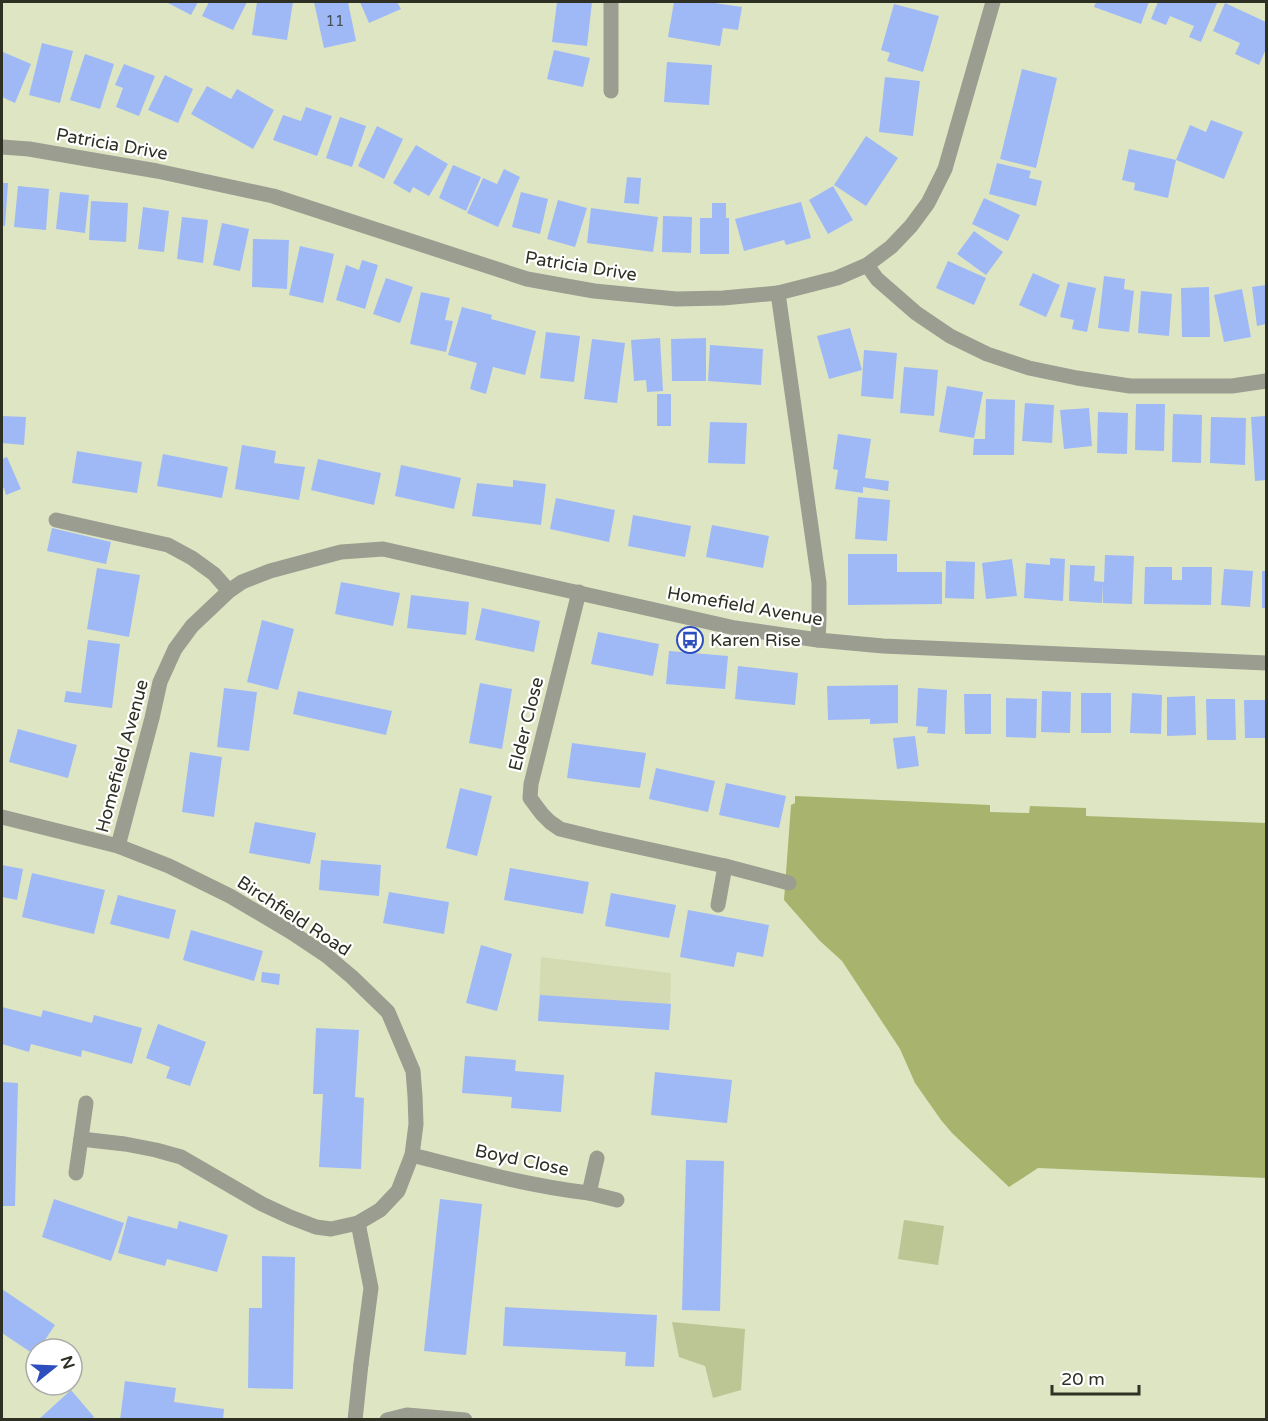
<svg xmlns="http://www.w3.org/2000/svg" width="1268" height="1421" viewBox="0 0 1268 1421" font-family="'Varela Round',sans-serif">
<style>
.built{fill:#d4dbb2}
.green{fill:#bcc594}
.forest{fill:#a8b46d}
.building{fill:#9fb9f7}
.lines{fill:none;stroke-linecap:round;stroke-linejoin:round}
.pedestrian{stroke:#9a9d8f;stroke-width:15}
.minor{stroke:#9a9d8f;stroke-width:15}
.labels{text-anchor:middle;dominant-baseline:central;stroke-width:4.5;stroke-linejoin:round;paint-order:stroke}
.number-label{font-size:15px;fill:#4a5258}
.street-label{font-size:18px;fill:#2e3023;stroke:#fff}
.poi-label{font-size:18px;fill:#2e3023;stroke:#fff;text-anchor:start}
</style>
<rect width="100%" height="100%" fill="#dee5c3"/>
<polygon class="built" points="541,957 671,973 669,1030 538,1021"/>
<g class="green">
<polygon points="904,1220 944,1226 938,1265 898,1259"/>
<polygon points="672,1322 745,1329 741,1390 713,1398 705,1366 679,1357"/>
</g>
<polygon class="forest" points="795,796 990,805 990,812 1029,813 1030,806 1086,808 1086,816 1266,823 1266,1178 1038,1168 1009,1187 952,1133 941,1120 915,1083 900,1049 842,961 820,941 784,900 791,805 795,803"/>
<g class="building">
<polygon points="166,2 198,2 191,15"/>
<polygon points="209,2 247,2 233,30 202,16"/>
<polygon points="257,2 293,2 287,40 252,35"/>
<polygon points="314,2 348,2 356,41 324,48"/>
<polygon points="360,2 397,2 401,9 369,23"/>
<polygon points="557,2 592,2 587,46 552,42"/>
<polygon points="674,2 708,2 742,7 738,30 723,28 720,46 668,37"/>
<polygon points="1096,2 1149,2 1141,24 1094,7"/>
<polygon points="1158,2 1213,2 1217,3 1201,42 1189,37 1194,26 1170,16 1166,25 1151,19"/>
<polygon points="1225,3 1266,22 1266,49 1259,65 1235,54 1240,43 1213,31"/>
<polygon points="894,4 939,16 923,72 887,61 890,53 881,50"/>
<polygon points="42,43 73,51 60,103 29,95"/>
<polygon points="554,50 590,58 583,87 547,79"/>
<polygon points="3,52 31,64 15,103 2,97 2,55"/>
<polygon points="85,54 114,64 100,109 70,100"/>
<polygon points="667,62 712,65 709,105 664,102"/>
<polygon points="124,64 155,76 139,116 116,107 123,88 115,85"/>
<polygon points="1022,69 1057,78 1036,168 1000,159"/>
<polygon points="165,75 193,89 178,123 148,110"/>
<polygon points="885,77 920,81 913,136 879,132"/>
<polygon points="207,86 231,99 237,89 274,110 253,149 191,114"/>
<polygon points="306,107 332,116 317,156 273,140 283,115 301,121"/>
<polygon points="340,117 366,126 352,167 326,158"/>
<polygon points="1211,120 1243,132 1224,179 1176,160 1190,125 1206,132"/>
<polygon points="377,126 403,139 384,179 358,166"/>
<polygon points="866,136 898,158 866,206 834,185"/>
<polygon points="416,145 448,164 429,196 413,187 410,193 393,183"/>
<polygon points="1129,149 1176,160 1168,198 1134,190 1135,183 1122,180"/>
<polygon points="997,163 1031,171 1029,178 1042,181 1036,206 989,194"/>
<polygon points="453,165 481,177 466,211 439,198"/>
<polygon points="504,169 520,177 498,227 467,213 483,178 497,184"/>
<polygon points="627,177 641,178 639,204 624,203"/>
<polygon points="2,183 8,183 5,226 2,225"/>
<polygon points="18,186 49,189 46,230 14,227"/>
<polygon points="833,186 853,220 828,234 809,200"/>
<polygon points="60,192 89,195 85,233 56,229"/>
<polygon points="521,192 548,199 540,234 512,227"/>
<polygon points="984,198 1020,215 1008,241 972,224"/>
<polygon points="558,200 587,208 575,247 547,239"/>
<polygon points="91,201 128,203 126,242 89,240"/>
<polygon points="801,202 811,238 786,245 784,240 744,251 735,219"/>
<polygon points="712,203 726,203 726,218 729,218 729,254 700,254 700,218 712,218"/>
<polygon points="143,207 169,211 164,252 138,249"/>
<polygon points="591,208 658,217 653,252 587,243"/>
<polygon points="663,216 692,217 691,253 662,252"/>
<polygon points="182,217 208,220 203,263 177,259"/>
<polygon points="222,223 249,229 240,271 213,265"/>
<polygon points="974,231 1003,252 986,275 957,254"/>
<polygon points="253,239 289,240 287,289 252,287"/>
<polygon points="300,246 334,254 323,303 289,295"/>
<polygon points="362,260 378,265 365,309 336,300 346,265 359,270"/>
<polygon points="948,261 986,278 974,305 936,288"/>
<polygon points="1033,273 1060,285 1046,317 1019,305"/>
<polygon points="1104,276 1125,279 1124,289 1134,291 1129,332 1098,328"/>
<polygon points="386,278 413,287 400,323 373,314"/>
<polygon points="1068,282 1096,288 1087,332 1072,329 1074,320 1060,317"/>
<polygon points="1266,285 1266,324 1257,326 1252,287"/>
<polygon points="1209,287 1210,337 1182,337 1181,288"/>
<polygon points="1242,289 1251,337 1224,342 1214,295"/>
<polygon points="1141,291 1172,294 1169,336 1138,333"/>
<polygon points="421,292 450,298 445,320 453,321 446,352 410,344"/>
<polygon points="462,307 492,315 491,319 536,331 525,375 493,367 486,394 470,389 477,363 448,355"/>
<polygon points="850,328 862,370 829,379 817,336"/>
<polygon points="546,332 580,336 574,382 540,378"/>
<polygon points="660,338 663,391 647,392 646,380 634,381 631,340"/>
<polygon points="706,338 706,381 672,381 671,339"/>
<polygon points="592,339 625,343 617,403 584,399"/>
<polygon points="710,345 763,349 761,385 708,381"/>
<polygon points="864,350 897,353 893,399 861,396"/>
<polygon points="904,367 938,370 934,416 900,413"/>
<polygon points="947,386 983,392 974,438 939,432"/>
<rect x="657" y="394" width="14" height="32"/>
<polygon points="986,399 1015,400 1014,455 973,455 974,439 985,439"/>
<polygon points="1025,403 1054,405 1052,443 1022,441"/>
<polygon points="1136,404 1165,404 1164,451 1135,450"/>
<polygon points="1089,408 1092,446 1064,449 1060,410"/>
<polygon points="1098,412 1128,413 1127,454 1097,453"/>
<polygon points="1173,414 1202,415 1201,463 1172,462"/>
<polygon points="2,416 26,417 24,445 2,443"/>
<polygon points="1266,416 1266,480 1255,481 1251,417"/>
<polygon points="1211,417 1246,418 1245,465 1210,463"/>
<polygon points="710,422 747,423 745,464 708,463"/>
<polygon points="838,434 871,439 865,478 889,481 888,491 863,487 863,493 835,489 838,470 833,469"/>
<polygon points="242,445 276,451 274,463 305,467 299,500 235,489"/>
<polygon points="77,451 142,462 137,493 72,483"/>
<polygon points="163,454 228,467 222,498 157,486"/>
<polygon points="7,457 21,489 6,495 4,488 2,489 2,459"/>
<polygon points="318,459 381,473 374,505 311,490"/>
<polygon points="401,465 461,478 454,509 395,496"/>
<polygon points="513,480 546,484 541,525 472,516 477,483 513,487"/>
<polygon points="858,497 890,500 887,541 855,539"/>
<polygon points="556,498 615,510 609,542 550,529"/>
<polygon points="633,515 691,526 685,557 628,546"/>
<polygon points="712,525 769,536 763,568 706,557"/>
<polygon points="52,528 111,542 106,564 47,551"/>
<polygon points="848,554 897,554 897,572 942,572 942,604 848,605"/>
<polygon points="1105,555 1134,556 1132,604 1103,603 1103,584 1102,603 1069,601 1070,565 1095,566 1094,581 1104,582"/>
<polygon points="1050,558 1065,559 1063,601 1024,598 1026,563 1050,565"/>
<polygon points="1012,559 1017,596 986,599 982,563"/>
<polygon points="946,561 975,562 974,599 945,598"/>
<polygon points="1145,567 1172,567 1172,580 1182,580 1182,567 1212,567 1211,605 1144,604"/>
<polygon points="97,568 140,575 129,637 87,629"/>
<polygon points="1224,569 1253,571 1250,607 1221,605"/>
<rect x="1262" y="571" width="4" height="37"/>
<polygon points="341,582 400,593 393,626 335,614"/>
<polygon points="411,595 469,602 466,635 407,628"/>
<polygon points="482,608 540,621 534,652 475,640"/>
<polygon points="262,620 294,629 278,690 247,682"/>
<polygon points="598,632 659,644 653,676 591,664"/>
<polygon points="88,640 120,644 112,708 64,702 66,691 81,693"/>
<polygon points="669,651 728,656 725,689 666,684"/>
<polygon points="738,666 798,673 795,705 735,699"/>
<polygon points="480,683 512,689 502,749 469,743"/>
<polygon points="898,685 898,723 870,724 870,719 828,720 827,686"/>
<polygon points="224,688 257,692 249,751 217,747"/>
<polygon points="918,688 947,690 945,734 927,733 928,727 916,726"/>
<polygon points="298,691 392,711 386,735 293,714"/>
<polygon points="1042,691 1071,692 1070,733 1041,732"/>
<rect x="1081" y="693" width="30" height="40"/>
<polygon points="1132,693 1162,695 1161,734 1130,733"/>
<polygon points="964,694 991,694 991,734 965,734"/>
<polygon points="1195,696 1196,735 1167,736 1167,697"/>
<polygon points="1006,698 1037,699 1036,738 1006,737"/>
<polygon points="1206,699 1235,699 1236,740 1207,740"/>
<polygon points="1244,700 1266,700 1266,738 1245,738"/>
<polygon points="18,729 77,745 68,778 9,762"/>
<polygon points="915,736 919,766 897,769 893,738"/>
<polygon points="572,743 646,753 640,788 567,778"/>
<polygon points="190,752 222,757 214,817 182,812"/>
<polygon points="656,768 715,781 708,812 649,799"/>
<polygon points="726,783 786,796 779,828 719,815"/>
<polygon points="460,788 492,796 477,856 446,848"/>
<polygon points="255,822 316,833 310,864 249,853"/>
<polygon points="321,860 381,865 379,896 319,890"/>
<polygon points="2,865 23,869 17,900 2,897"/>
<polygon points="510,868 589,882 583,914 504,900"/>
<polygon points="32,873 105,890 94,934 22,917"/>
<polygon points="389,892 449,902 444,934 383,923"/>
<polygon points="611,893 676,905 669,938 605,926"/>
<polygon points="118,895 176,910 169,939 110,924"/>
<polygon points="688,910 769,925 763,957 737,952 734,967 680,957"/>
<polygon points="191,930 263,951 254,981 183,960"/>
<polygon points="481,945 512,954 497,1011 466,1003"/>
<polygon points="262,972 280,974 279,985 261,982"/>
<polygon points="540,995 671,1004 669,1030 538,1021"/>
<polygon points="2,1007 41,1017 43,1010 92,1023 94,1015 142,1028 132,1064 82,1050 81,1057 31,1044 29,1052 2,1044"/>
<polygon points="158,1024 206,1042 190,1086 166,1078 170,1067 146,1058"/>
<polygon points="316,1028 359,1030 355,1097 364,1098 361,1169 319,1167 323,1094 313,1094"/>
<polygon points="465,1056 516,1060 515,1071 564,1075 561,1112 511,1108 512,1097 462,1093"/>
<polygon points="655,1072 732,1080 727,1123 651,1115"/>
<polygon points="2,1082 18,1083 15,1206 2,1206"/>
<polygon points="686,1160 724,1161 720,1311 682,1310"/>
<polygon points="54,1199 124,1223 111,1261 42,1237"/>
<polygon points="440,1199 482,1204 466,1355 424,1351"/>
<polygon points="128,1216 177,1229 179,1221 228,1235 217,1272 167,1259 165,1266 118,1253"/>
<polygon points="262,1256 295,1257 293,1389 248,1388 249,1308 262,1308"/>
<polygon points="2,1289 55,1325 39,1349 36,1349 35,1355 2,1333"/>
<polygon points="505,1307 657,1315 654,1367 625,1366 626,1352 503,1346"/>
<polygon points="125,1381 176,1388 174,1402 224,1409 223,1420 120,1420"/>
<polygon points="71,1390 94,1417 91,1420 38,1420"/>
</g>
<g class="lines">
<polyline class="pedestrian" points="355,1420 361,1364"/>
<g class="minor">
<polyline points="611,91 611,2"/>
<polyline points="2,147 29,149 157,171 273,196 527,279 594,291 676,299 723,298 778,293 837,278 867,265 891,247 911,226 928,203 945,169 993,2"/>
<polyline points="867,265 877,279 916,313 950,336 987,354 1029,368 1077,378 1130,386 1232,386 1266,381"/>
<polyline points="778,293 819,583 819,620 818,640"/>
<polyline points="56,520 168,545 192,558 214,574 229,591"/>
<polyline points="579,592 531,784 530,798 542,814 550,822 560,829 597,838 725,866 789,883"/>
<polyline points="2,817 118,846 169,866 230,896 291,932 327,956 352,977 388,1012 413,1071 415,1096 416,1124 412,1155 398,1191 380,1210 358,1223 331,1229 316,1227 290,1217 262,1204 181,1157 156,1150 125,1144 81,1139"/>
<polyline points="118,846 152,718 160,682 175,649 192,626 229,591 242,582 270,571 341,552 383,549 735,628 818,640 883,646 1266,663"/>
<polyline points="718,905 725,866"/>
<path d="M412 1155C471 1170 529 1186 589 1193L597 1158"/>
<polyline points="76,1173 86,1103"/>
<polyline points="589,1193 617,1200"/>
<polyline points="358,1223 371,1288 361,1364"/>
<polyline points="387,1420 407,1415 465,1420"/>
</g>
</g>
<defs>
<symbol id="bus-ring" viewBox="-11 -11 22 22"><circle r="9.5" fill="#fff" stroke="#2e4ebe" stroke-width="1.5"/><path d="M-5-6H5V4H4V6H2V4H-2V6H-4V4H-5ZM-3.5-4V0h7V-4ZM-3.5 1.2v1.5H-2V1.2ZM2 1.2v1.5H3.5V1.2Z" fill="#2e4ebe"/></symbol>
</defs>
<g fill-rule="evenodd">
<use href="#bus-ring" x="675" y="625" width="30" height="30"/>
</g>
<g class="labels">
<g class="number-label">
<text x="335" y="21">11</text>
</g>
<g class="street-label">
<text transform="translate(112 144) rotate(10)">Patricia Drive</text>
<text transform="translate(581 266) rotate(9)">Patricia Drive</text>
<text transform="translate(745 606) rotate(10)">Homefield Avenue</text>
<text transform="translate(526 724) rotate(-76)">Elder Close</text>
<text transform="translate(122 756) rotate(-75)">Homefield Avenue</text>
<text transform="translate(294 916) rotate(33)">Birchfield Road</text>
<text transform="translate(522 1160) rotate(12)">Boyd Close</text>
</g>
<g class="poi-label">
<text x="710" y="640">Karen Rise</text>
</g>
</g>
<rect width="1268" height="1421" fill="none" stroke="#2e3023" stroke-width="6"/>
<g transform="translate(54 1367) rotate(72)"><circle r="28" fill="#ffffff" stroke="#abaca7" stroke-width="1.5"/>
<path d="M0-4.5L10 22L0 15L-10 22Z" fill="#2e4ebe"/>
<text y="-9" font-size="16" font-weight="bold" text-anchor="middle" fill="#2e3023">N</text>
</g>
<path d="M1052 1385v9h87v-9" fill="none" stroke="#2e3023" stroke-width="3"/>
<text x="1061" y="1385" font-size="18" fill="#2e3023" stroke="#ffffff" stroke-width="4.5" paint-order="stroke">20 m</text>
</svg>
